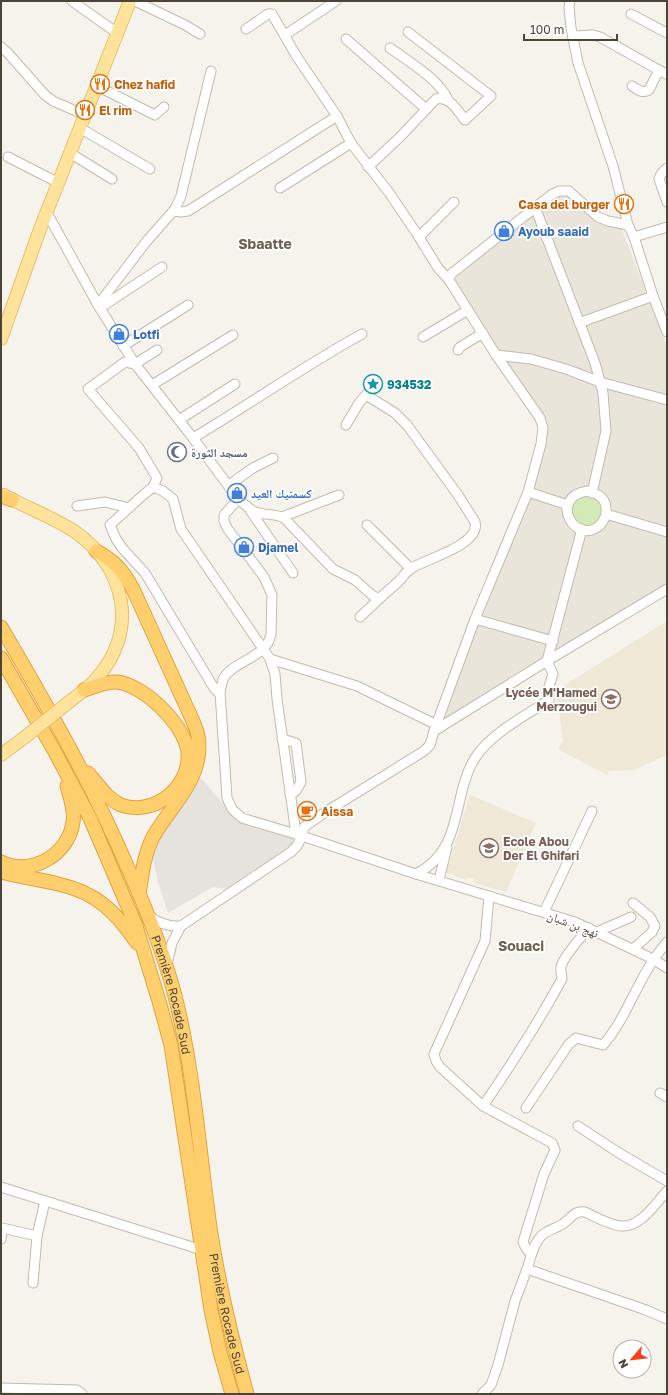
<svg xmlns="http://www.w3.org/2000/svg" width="668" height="1395" viewBox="0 0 668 1395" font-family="'Golos Text','Noto Naskh Arabic',sans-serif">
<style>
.residential{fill:#eae5da}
.industrial{fill:#e6e2dd}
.education{fill:#efe8d6}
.green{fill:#d2eab5}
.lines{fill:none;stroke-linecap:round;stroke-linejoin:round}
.minor-casing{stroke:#c2bbae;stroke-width:11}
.major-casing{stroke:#e6c16a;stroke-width:14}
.highway-casing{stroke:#e0a43c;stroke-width:15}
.minor{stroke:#fff;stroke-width:9}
.major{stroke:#ffe39c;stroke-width:12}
.highway{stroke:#ffcf6e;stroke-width:13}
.major-bridge-casing{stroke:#e6c16a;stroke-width:14;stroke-linecap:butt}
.major-bridge{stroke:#ffe39c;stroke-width:12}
.labels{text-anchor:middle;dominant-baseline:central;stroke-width:3.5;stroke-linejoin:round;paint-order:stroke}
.food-label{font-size:12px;font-weight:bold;fill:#c56008;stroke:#fff;text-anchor:start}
.shop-label{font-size:12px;font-weight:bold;fill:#366cbe;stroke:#fff;text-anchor:start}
.culture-label{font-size:12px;font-weight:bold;fill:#0d838f;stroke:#fff;text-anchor:start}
.worship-label{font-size:12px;font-weight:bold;fill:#5b616d;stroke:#fff;text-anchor:start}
.education-label{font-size:12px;font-weight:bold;fill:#785e54;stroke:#fff;text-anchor:end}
.street-label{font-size:12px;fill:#4b4439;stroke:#fff}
.quarter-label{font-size:14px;font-weight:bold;fill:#6e6250;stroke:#fff}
</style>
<rect width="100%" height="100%" fill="#f6f3ec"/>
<polygon class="residential" points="569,191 598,217 619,222 667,346 667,585 434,731 528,492 542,425 449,280 551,195"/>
<polygon class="industrial" points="200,777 238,821 292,837 296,845 227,889 213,887 168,913 158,882 151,850"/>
<g class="education">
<polygon points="667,621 667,755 634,770 609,771 607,775 558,749 563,741 558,704 552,693"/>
<polygon points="470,795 536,823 506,892 475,883 474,879 468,877 466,880 446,873"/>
</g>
<circle class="green" cx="587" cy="511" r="15"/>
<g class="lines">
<defs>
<g id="minor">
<polyline points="72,1 117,33"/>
<polyline points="135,1 185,25 200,34"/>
<polyline points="570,1 569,7 571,28 578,63 613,166 628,225 634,237 653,296 667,332"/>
<polyline points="631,14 667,33"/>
<polyline points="246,29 268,14 272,14 297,57 337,116 351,143 390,194 417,234 438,268 449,280"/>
<polyline points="285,35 336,1"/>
<polyline points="573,36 593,35 600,37 666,74 667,73"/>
<polyline points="346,39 426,109"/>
<polyline points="1,47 7,52 45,95 53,101 85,115"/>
<path d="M390 48C408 61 440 80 448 100"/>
<polyline points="97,86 155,115 164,107"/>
<path d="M632 86C637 89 642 94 649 90L659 70"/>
<polyline points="80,128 150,169"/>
<polyline points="70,153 112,179"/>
<polyline points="8,157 59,183"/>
<path d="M368 167 400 137 436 99C450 96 457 110 465 120L491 96 408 32"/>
<polyline points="667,168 661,174 659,179 667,202"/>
<polyline points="280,188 351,143"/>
<polyline points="535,207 595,363 603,393 606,431 592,493"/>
<polyline points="173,211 181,212 188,211 337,116"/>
<path d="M47 213 98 305 135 364 193 438 238 499 224 515V521L227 528 264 577 272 595 271 634C267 658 234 660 223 679 222 683 221 688 220 692L227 798 232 809 242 818 302 836 304 827 324 813 424 751 430 745 434 731 475 619 528 492 541 444 543 428 540 418 496 355 449 280 451 274 551 195 559 191H569L598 217 608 221 628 225"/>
<polyline points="419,237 454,202"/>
<polyline points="634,237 667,227"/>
<polyline points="98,305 146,242 175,209 181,196 211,71"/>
<polyline points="100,308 162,267"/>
<polyline points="579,323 653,296"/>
<polyline points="423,337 468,310"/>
<polyline points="123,346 188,305"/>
<polyline points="458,350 460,347 483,333"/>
<polyline points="496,355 531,359 566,369 600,382 667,400"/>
<polyline points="152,385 233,335"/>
<polyline points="179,420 235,384"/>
<path d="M193 438C250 404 304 366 362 334"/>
<polyline points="229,485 253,468 273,458"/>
<polyline points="153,487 157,478 139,448 88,389 125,362 135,364 157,350"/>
<path d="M587 491C591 492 595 493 598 495 609 501 608 517 600 525 576 547 547 498 587 491Z"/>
<polyline points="528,492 568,505"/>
<path d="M238 499C245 504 251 512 259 513 268 515 276 514 284 518L333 569 355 580 372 595 379 599C385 593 393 587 400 580 403 577 406 572 410 569 425 559 481 545 475 522L458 495 407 425 395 413 366 395 359 403 346 425"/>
<polyline points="77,506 105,502 129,508"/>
<polyline points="250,510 293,573"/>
<polyline points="606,514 667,532"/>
<polyline points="282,517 339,495"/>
<polyline points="367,525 411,569"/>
<polyline points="360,617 379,599"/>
<polyline points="475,619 553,641"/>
<polyline points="270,659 357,686 441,727"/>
<polyline points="220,694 214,688 145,573 123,549 116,539 110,525 142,496 153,487 163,491 173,499 181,529 270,659 275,674 277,699 296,834"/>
<polyline points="434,731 547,661 667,589"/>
<polyline points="282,739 296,743 301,782 296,791 290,794"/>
<path d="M416 874C465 849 451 797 475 758 490 734 525 716 549 700L547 693 553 674 547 661 582 529"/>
<polyline points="439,880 447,847"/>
<polyline points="489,896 485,941 434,1054 436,1061 440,1067 483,1106 552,1143 555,1150 544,1174 523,1242 526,1248 531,1255"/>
<polyline points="544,912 592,811"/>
<path d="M148 915C158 923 168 927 181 926"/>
<polyline points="597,932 631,917"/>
<polyline points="633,949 652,932 655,926 650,917 633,903"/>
<polyline points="167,964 172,943 181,926 291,852 297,846 302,836 416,874 575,922 653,959 667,968"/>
<polyline points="660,1093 667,1097"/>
<path d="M483 1106C511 1065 538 1023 562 979 562 975 560 971 561 967 563 957 582 936 589 928"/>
<path d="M526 1108 569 1044 576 1038 603 1045C625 1020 635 987 654 959 658 953 663 947 667 942"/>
<polyline points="578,1126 619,1153 667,1181"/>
<polyline points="1,1187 202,1250"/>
<path d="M667 1191C656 1203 640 1228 621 1226 609 1225 596 1217 585 1212 575 1210 572 1217 564 1223 559 1227 551 1229 545 1233 534 1240 531 1257 527 1269L646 1310 667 1319"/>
<polyline points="1,1239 2,1228 37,1236 45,1201"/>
<polyline points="33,1283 37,1236"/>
<polyline points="1,1388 77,1390 82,1394"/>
<polyline points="482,1394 491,1385 498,1365 515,1301 527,1269"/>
</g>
<g id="major">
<polyline points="1,339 40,229 130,1"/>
<path d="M4 495C27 508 52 517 74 531 126 567 140 632 95 680 88 688 78 695 69 702"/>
<polyline points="1,755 25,737"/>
</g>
<g id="highway">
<polyline points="1,496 12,500"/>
<path d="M96 551C115 561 123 571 133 589L192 719C194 724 197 730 198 736 205 778 171 805 153 837 144 855 142 874 139 894"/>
<path id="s1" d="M1 627C48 707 94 788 130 873 148 913 164 954 175 996 194 1071 199 1150 210 1227 218 1283 232 1339 247 1394"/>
<polyline points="1,658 55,752 90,818 135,923 159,1001 171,1045 211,1310 220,1352 232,1394"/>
<path d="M84 690C94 687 107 681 117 682 144 685 185 725 188 752 191 787 154 817 121 805 107 799 98 784 88 773"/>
<path d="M1 862C30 877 69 855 73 822 75 810 70 797 67 786"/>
<path d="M1 872C20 877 39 879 58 884 96 892 116 912 137 943"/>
</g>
</defs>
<use href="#minor" class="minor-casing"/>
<use href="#major" class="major-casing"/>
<use href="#highway" class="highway-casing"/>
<use href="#minor" class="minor"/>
<use href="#major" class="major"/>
<use href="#highway" class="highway"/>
<defs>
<polyline id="major-bridge" points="25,737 69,702"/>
</defs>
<use href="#major-bridge" class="major-bridge-casing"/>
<use href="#major-bridge" class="major-bridge"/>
</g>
<defs>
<symbol id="restaurant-ring" viewBox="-11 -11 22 22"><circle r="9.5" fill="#fff" stroke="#e8710a" stroke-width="1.5"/><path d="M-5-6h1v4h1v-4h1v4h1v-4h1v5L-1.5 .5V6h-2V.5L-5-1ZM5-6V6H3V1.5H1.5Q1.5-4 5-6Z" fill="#e8710a"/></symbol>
<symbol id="shop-ring" viewBox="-11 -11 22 22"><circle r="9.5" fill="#fff" stroke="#3f7fe0" stroke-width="1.5"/><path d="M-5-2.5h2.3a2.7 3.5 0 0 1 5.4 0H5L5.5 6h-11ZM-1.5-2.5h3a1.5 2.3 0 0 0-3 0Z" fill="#3f7fe0"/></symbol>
<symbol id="sight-ring" viewBox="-11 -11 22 22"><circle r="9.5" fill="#fff" stroke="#0f9aa8" stroke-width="1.5"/><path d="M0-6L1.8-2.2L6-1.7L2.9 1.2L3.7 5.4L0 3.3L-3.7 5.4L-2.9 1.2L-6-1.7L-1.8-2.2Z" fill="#0f9aa8"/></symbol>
<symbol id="mosque-ring" viewBox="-11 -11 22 22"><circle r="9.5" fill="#fff" stroke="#6b7280" stroke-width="1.5"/><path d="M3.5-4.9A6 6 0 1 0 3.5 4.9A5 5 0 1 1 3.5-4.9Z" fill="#6b7280"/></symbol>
<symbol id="school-ring" viewBox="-11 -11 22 22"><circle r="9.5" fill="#fff" stroke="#8d6e63" stroke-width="1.5"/><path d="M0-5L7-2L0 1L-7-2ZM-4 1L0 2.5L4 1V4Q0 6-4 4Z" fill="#8d6e63"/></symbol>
<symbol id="cafe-ring" viewBox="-11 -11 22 22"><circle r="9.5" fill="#fff" stroke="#e8710a" stroke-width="1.5"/><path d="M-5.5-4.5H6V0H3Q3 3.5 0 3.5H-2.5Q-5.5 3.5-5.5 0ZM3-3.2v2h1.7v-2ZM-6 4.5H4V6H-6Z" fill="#e8710a"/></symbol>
</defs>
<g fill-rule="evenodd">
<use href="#restaurant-ring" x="89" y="73" width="22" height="22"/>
<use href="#restaurant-ring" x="74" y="99" width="22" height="22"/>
<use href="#restaurant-ring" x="613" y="193" width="22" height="22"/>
<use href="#shop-ring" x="493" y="220" width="22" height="22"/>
<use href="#shop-ring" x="108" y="323" width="22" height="22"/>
<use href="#sight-ring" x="362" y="373" width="22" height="22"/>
<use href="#mosque-ring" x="166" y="441" width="22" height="22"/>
<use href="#shop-ring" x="226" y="482" width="22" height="22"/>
<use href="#shop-ring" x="233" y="536" width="22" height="22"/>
<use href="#school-ring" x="600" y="688" width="22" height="22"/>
<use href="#cafe-ring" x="296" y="800" width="22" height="22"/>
<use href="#school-ring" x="478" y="837" width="22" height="22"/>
</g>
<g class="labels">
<g class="food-label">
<text x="114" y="84">Chez hafid</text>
<text x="99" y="110">El rim</text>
<text x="610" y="204" text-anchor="end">Casa del burger</text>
<text x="321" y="811">Aissa</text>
</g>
<g class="shop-label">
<text x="518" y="231">Ayoub saaid</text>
<text x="133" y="334">Lotfi</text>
<text x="251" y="493">كسمتيك العيد</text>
<text x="258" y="547">Djamel</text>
</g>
<g class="culture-label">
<text x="387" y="384">934532</text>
</g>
<g class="worship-label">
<text x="191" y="452">مسجد الثورة</text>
</g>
<g class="education-label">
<text x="597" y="692">Lycée M'Hamed<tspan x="597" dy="14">Merzougui</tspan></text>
<text x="503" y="841" text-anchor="start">Ecole Abou<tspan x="503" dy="14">Der El Ghifari</tspan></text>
</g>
<g class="street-label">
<text transform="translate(573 924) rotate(21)">نهج بن شبان</text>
<text stroke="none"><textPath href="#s1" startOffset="407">Première Rocade Sud</textPath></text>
<text stroke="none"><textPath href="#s1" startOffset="731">Première Rocade Sud</textPath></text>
</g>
<g class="quarter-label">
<text x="265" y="243">Sbaatte</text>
<text x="521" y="945">Souaci</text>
</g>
</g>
<rect width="668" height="1395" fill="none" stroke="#4b4439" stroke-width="4"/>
<g transform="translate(632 1359) rotate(242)"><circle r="19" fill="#ffffff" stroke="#b7b4b0"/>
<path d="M0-3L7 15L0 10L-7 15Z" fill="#fc3f1d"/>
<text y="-6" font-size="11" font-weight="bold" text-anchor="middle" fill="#4b4439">N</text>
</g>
<path d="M524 34v6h93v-6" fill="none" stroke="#4b4439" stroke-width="2"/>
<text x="530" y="34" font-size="12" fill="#4b4439" stroke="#ffffff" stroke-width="3" paint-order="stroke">100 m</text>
</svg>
